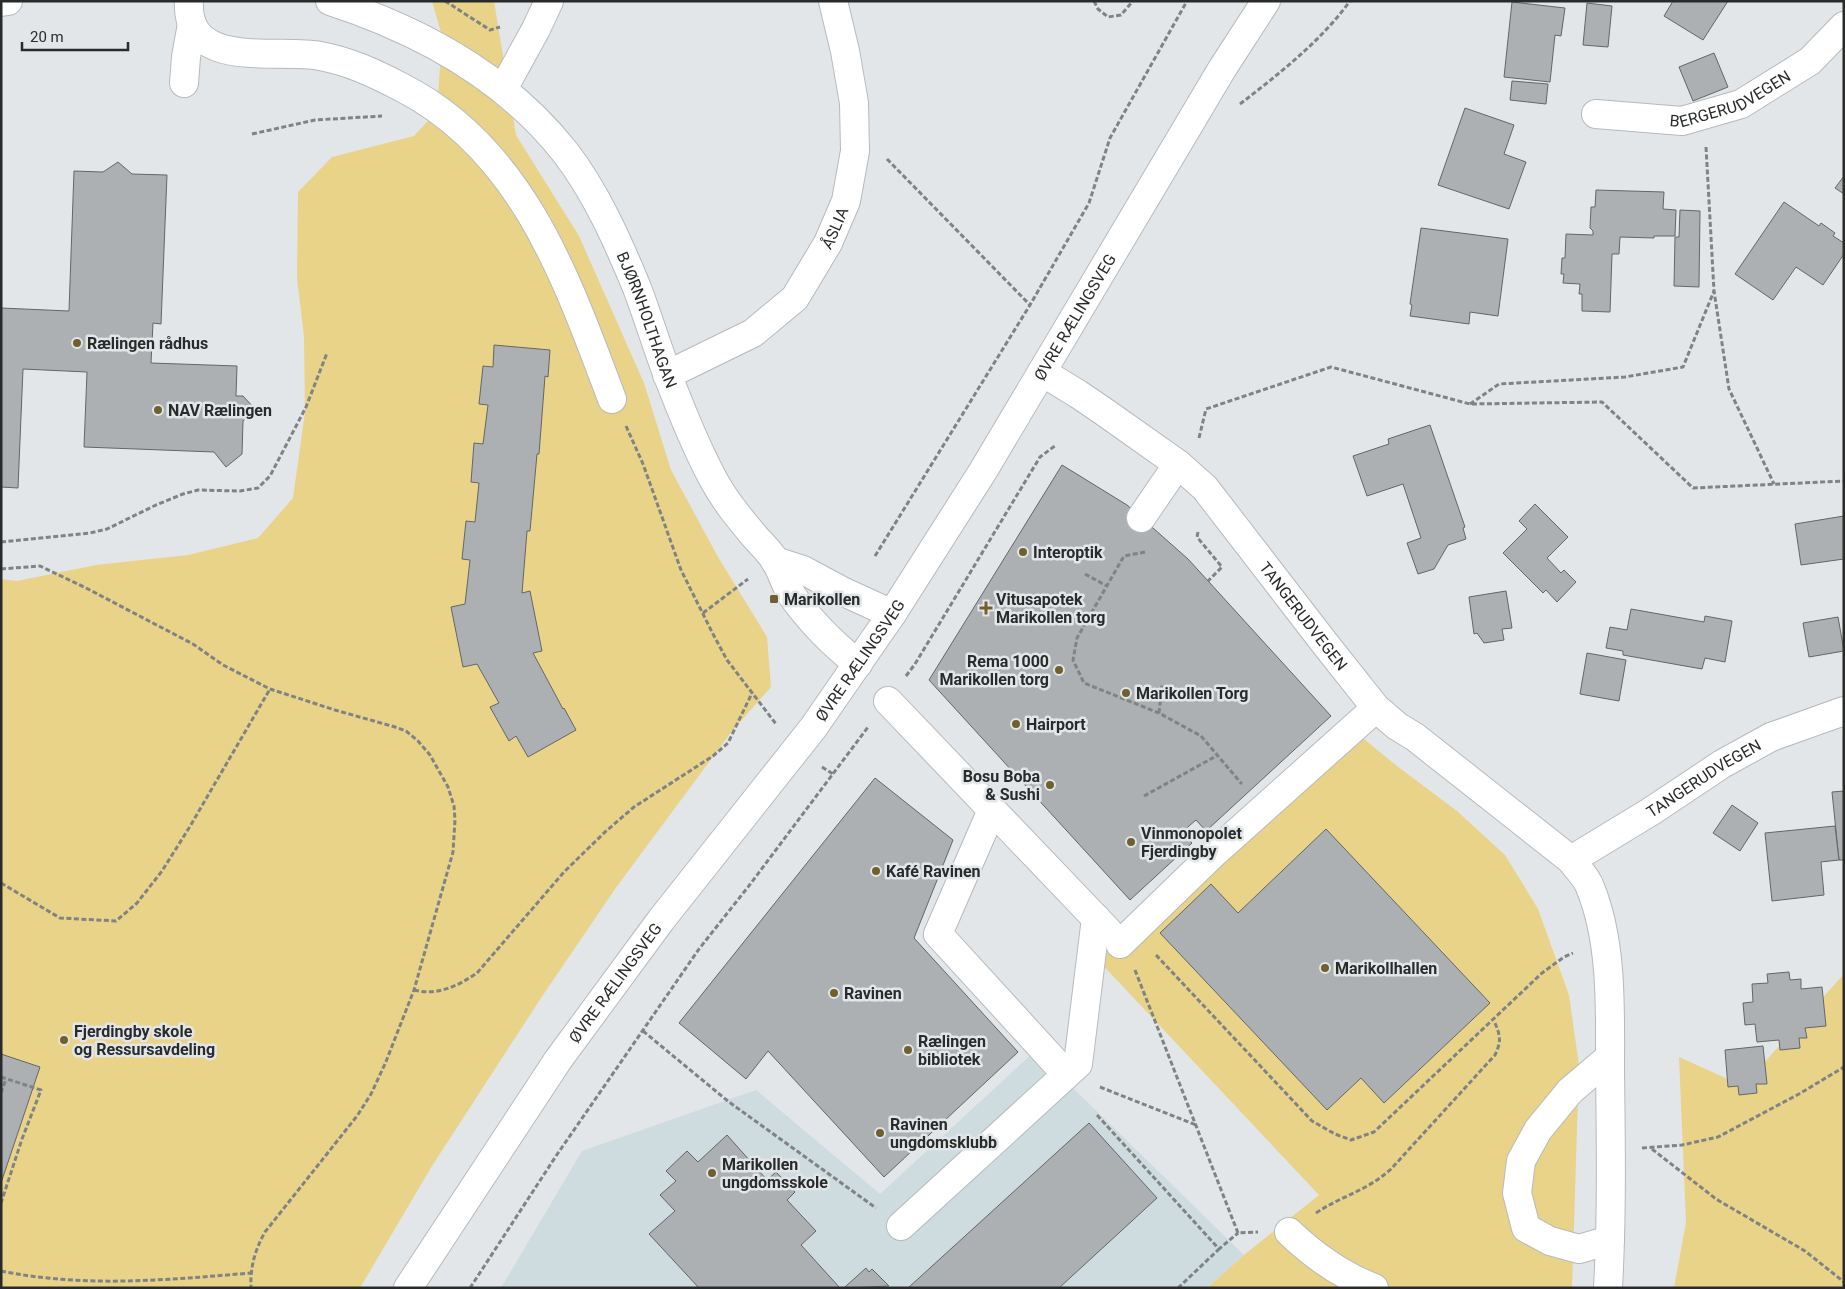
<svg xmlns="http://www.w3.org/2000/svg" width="1845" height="1289" viewBox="0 0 1845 1289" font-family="Roboto,sans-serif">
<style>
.built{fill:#cedbdf}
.green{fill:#e9d389}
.building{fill:#adb0b2;stroke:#636667}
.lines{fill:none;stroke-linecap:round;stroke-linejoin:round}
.minor-casing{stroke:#b7babc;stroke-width:30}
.major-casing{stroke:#b7babc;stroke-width:30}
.path{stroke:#808384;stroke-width:3;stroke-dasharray:5 2.5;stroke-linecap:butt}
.minor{stroke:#fff;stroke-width:28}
.major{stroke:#fff;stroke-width:28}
.poi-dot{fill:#6f602d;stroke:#e2e6e8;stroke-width:2}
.labels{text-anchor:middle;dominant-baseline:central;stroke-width:5;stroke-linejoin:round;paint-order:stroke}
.street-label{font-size:16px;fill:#292b2b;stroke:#e2e6e8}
.poi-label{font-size:16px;font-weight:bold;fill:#292b2b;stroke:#e2e6e8;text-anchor:start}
</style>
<rect width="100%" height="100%" fill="#e2e6e8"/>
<polygon class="built" points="1035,1051 1244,1255 1207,1288 501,1288 582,1151 756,1090 880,1194"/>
<g class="green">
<polygon points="432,1 494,1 516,135 579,236 644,383 671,470 718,557 767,637 771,687 732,731 615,889 541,998 432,1166 360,1288 1,1288 1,579 17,581 96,565 188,555 258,538 293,498 305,412 304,337 297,278 298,192 332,157 414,136 437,111 442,36"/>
<polygon points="1343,722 1397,766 1457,811 1505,855 1538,909 1569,995 1579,1065 1572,1288 1207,1288 1244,1255 1319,1195 1097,959"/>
<polygon points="1844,974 1844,1288 1674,1288 1686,1222 1679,1057 1743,1086"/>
</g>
<g class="building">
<polygon points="1673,1 1728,1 1703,40 1664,16"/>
<polygon points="1512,2 1565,8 1561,36 1555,35 1550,82 1504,77"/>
<polygon points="1587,3 1612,6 1608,47 1583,45"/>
<polygon points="1714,53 1728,87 1693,101 1679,67"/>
<polygon points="1512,81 1548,84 1546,104 1510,100"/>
<polygon points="1465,108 1514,125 1504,154 1526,162 1509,209 1438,185"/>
<polygon points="118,162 132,174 167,175 161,324 153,323 151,363 237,366 236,396 243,396 256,410 243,421 242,454 226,467 214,452 84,447 87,372 23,369 18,488 1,487 1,308 69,311 74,171 103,172"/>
<polygon points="1844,176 1844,194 1835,188"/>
<polygon points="1596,190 1664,192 1663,209 1676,210 1675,236 1654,236 1654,238 1620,237 1619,254 1612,254 1610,312 1582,311 1582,294 1579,294 1580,284 1563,283 1564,274 1561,274 1562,258 1565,258 1566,234 1593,235 1593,231 1590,228 1591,207 1595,207"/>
<polygon points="1784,202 1819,226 1821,223 1835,233 1833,236 1844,243 1844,254 1823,285 1796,267 1773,300 1735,274"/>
<polygon points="1680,210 1700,211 1699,287 1674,286 1675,237 1679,237"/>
<polygon points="1421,228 1508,239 1498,316 1470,312 1469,324 1410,316 1412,305 1410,304"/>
<polygon points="494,345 550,350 548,377 545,376 539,454 537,454 530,531 527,531 522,593 530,591 542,651 533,653 563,709 564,708 576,730 528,757 516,736 509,741 490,707 499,703 477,664 463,667 451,607 465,604 470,560 462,559 466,521 475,522 479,483 471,482 474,443 483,444 488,405 479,404 483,366 493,367"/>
<polygon points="1430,425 1465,527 1463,528 1466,539 1448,545 1434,569 1418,574 1407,543 1421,538 1403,484 1367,496 1353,456 1389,444 1388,439"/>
<polygon points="1062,465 1127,505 1188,559 1331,716 1206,831 1196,820 1189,826 1183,832 1192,843 1130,900 929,680"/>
<polygon points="1535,504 1568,537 1547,558 1561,573 1564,570 1576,582 1557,602 1546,590 1543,593 1503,553 1527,529 1519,521"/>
<polygon points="1844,516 1844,559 1801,565 1795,524"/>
<polygon points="1506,591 1512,628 1502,629 1504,640 1484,643 1477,633 1474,634 1469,597"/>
<polygon points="1631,609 1704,622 1705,616 1732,621 1725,662 1705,658 1702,669 1623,655 1623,651 1606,648 1610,627 1627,630"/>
<polygon points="1838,617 1844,651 1809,657 1803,623"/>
<polygon points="1587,653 1626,660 1619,701 1580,694"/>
<polygon points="875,778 953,840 914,938 1018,1052 884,1177 768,1051 746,1079 679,1023"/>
<polygon points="1844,791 1844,860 1839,860 1832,792"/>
<polygon points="1732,805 1758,823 1740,851 1713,833"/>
<polygon points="1835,826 1839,860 1821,862 1824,895 1772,901 1765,833"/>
<polygon points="1326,829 1490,1003 1384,1103 1361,1078 1327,1110 1160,933 1211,884 1238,913"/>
<polygon points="1789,972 1790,980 1801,979 1801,989 1822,987 1826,1026 1805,1028 1807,1038 1799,1038 1800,1048 1780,1050 1779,1040 1757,1042 1755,1024 1745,1025 1743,1003 1753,1002 1752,984 1768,983 1767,974"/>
<polygon points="1763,1046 1767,1084 1756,1084 1757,1093 1739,1095 1738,1086 1728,1087 1725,1050"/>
<polygon points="1,1054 40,1067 1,1183"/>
<polygon points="1089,1123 1157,1198 1059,1288 908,1288"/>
<polygon points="727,1135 767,1180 776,1172 795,1192 787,1200 816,1231 801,1245 840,1288 699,1288 649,1234 675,1211 660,1195 676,1181 666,1171 687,1151 698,1162"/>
<polygon points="866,1268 869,1272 872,1269 889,1286 846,1288 845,1287"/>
</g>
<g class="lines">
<defs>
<g id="minor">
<path d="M189 1C185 71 277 48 320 56 349 61 376 74 401 87 523 149 567 280 612 399"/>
<path id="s1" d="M330 1C419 30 506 77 565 152 596 192 618 242 637 288 648 317 657 347 668 376 681 410 695 445 712 477 724 500 740 519 756 538 763 546 771 553 776 562 782 572 785 584 791 594 809 620 833 644 858 664"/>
<polyline points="1,2 8,1"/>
<polyline points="184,83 186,57 192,24"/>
<polyline points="503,89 536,29 549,1"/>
<path id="s2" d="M1596 114 1682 121 1741 104 1810 61 1844 26"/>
<path id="s3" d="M1042 372 1078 394 1103 411 1178 464 1205 488 1326 645 1376 708 1397 726 1415 737 1571 860C1577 868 1587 878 1590 887 1613 943 1610 1012 1610 1071 1611 1144 1612 1216 1608 1288"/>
<path id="s4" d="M667 375 753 333 795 298 828 243 846 201 855 151 854 103 845 51 833 1"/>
<polyline points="1141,518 1178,464"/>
<polyline points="775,561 803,570 844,592 892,614"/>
<polyline points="888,701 1108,931"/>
<polyline points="992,810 938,934 1066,1074"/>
<path id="s5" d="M1571 860 1650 812 1722 764 1771 737 1844 711"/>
<polyline points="1120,944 1214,853 1376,708"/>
<polyline points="1610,1057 1570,1091 1538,1130 1521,1161 1517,1193 1526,1228 1550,1241 1579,1249 1610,1240"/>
<polyline points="901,1226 1078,1064 1096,918"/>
<path d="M1289 1232C1314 1256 1341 1275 1374 1288"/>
</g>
<g id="major">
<path id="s6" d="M408 1288 558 1060 661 920 813 728 892 614 983 471 1222 69 1266 1"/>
</g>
</defs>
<use href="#minor" class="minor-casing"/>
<use href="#major" class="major-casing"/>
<g class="path">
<polyline points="445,1 490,30 500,27"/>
<polyline points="1094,1 1098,9 1108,17 1121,15 1133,1"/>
<path d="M1240 104C1279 74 1321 41 1350 1"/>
<polyline points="252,134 315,120 382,116"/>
<polyline points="1706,147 1714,291 1729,389 1774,484"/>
<polyline points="887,159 1030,305"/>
<polyline points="1470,404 1499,384 1625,377 1683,367 1714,291"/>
<polyline points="626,426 643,464 681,570 713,634 727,660 776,724"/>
<polyline points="1199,438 1206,409 1331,367 1470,404 1602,402 1693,488 1844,481"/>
<polyline points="1198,532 1197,537 1222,567 1208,581"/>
<polyline points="1,542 90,533 107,529 156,505 183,494 198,490 240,491 258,488 270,476 306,407 327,353"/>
<polyline points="1145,552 1124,556 1077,638 1073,660 1084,683 1159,713 1201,736 1241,783 1240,784"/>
<polyline points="875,556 1030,305 1089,203 1110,138 1187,1"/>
<path d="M1 569 40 566 86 588 193 644 223 665 270 689 335 710 395 727 406 731 418 741 430 755 448 787 454 806 455 820 453 852 414 990 385 1064 371 1094 357 1116 265 1232C255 1250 250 1267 251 1288"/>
<polyline points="1085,574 1107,586"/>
<polyline points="703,613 748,579"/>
<polyline points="906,676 915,664 1040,457 1056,445"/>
<polyline points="1159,713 1162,685"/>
<polyline points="822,767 833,774"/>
<polyline points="1144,796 1218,755"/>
<polyline points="1,883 60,918 116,921 137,903 162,871 189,828 270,689"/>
<polyline points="1156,955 1312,1121 1335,1134 1351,1140 1374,1132 1542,973 1564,957 1573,953"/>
<polyline points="1135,970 1238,1233 1258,1232"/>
<path d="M414 990C437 996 458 986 477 973L564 872 605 832 634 807 713 756 728 743 752 693"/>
<polyline points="643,1031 729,1102 876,1208"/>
<polyline points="1,1077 41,1090 22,1139 1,1203"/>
<polyline points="1100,1087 1196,1125"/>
<polyline points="1,1093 6,1079"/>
<polyline points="1097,1115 1219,1249 1238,1233"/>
<polyline points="1642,1148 1682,1145 1718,1137 1799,1094 1844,1067"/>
<polyline points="1652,1149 1716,1199 1805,1251 1844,1282"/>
<path d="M1316 1213C1341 1196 1367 1191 1391 1169L1495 1055C1502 1041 1500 1034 1494 1021"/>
<path d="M1 1271C85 1288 166 1280 251 1273"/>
<polyline points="470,1288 556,1156 699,949 748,887 868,727"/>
<polyline points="1178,1288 1219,1249"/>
</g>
<use href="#minor" class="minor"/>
<use href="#major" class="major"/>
</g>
<g class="poi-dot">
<circle cx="77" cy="343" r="5"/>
<circle cx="158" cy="410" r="5"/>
<circle cx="1023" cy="552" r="5"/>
<rect x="769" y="594" width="10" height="10" rx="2.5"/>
<path d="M983.5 600.5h5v5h5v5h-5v5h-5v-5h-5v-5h5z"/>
<circle cx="1059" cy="670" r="5"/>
<circle cx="1126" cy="693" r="5"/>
<circle cx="1016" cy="724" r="5"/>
<circle cx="1050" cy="785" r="5"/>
<circle cx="1131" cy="842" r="5"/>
<circle cx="876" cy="871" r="5"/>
<circle cx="1325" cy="968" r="5"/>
<circle cx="834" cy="993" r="5"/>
<circle cx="64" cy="1040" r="5"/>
<circle cx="908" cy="1050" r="5"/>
<circle cx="880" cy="1133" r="5"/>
<circle cx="712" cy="1173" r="5"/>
</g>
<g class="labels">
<g class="street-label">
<text stroke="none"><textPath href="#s2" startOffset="139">BERGERUDVEGEN</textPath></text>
<text stroke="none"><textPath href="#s4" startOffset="231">ÅSLIA</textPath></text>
<text stroke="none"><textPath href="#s6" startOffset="1179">ØVRE RÆLINGSVEG</textPath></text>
<text stroke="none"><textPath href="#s1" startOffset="471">BJØRNHOLTHAGAN</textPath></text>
<text stroke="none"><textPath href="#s3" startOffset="362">TANGERUDVEGEN</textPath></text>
<text stroke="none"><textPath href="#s6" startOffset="774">ØVRE RÆLINGSVEG</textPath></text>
<text stroke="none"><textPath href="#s5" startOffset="156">TANGERUDVEGEN</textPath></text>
<text stroke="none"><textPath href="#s6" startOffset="369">ØVRE RÆLINGSVEG</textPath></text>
</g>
<g class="poi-label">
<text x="87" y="343">Rælingen rådhus</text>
<text x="168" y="410">NAV Rælingen</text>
<text x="1033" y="552">Interoptik</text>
<text x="784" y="599">Marikollen</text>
<text x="996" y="599">Vitusapotek<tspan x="996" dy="18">Marikollen torg</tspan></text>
<text x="1049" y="661" text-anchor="end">Rema 1000<tspan x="1049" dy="18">Marikollen torg</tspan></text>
<text x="1136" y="693">Marikollen Torg</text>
<text x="1026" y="724">Hairport</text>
<text x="1040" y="776" text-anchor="end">Bosu Boba<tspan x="1040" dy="18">&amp; Sushi</tspan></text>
<text x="1141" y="833">Vinmonopolet<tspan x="1141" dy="18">Fjerdingby</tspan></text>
<text x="886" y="871">Kafé Ravinen</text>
<text x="1335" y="968">Marikollhallen</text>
<text x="844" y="993">Ravinen</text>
<text x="74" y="1031">Fjerdingby skole<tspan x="74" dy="18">og Ressursavdeling</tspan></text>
<text x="918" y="1041">Rælingen<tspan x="918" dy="18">bibliotek</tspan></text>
<text x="890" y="1124">Ravinen<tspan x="890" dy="18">ungdomsklubb</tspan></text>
<text x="722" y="1164">Marikollen<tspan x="722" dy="18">ungdomsskole</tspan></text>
</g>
</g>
<rect width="1845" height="1289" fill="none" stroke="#292b2b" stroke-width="5"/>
<path d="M22 42v8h106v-8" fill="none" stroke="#292b2b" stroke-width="2.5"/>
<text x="30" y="42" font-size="15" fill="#292b2b" stroke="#e2e6e8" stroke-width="4" paint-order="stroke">20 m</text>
</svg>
